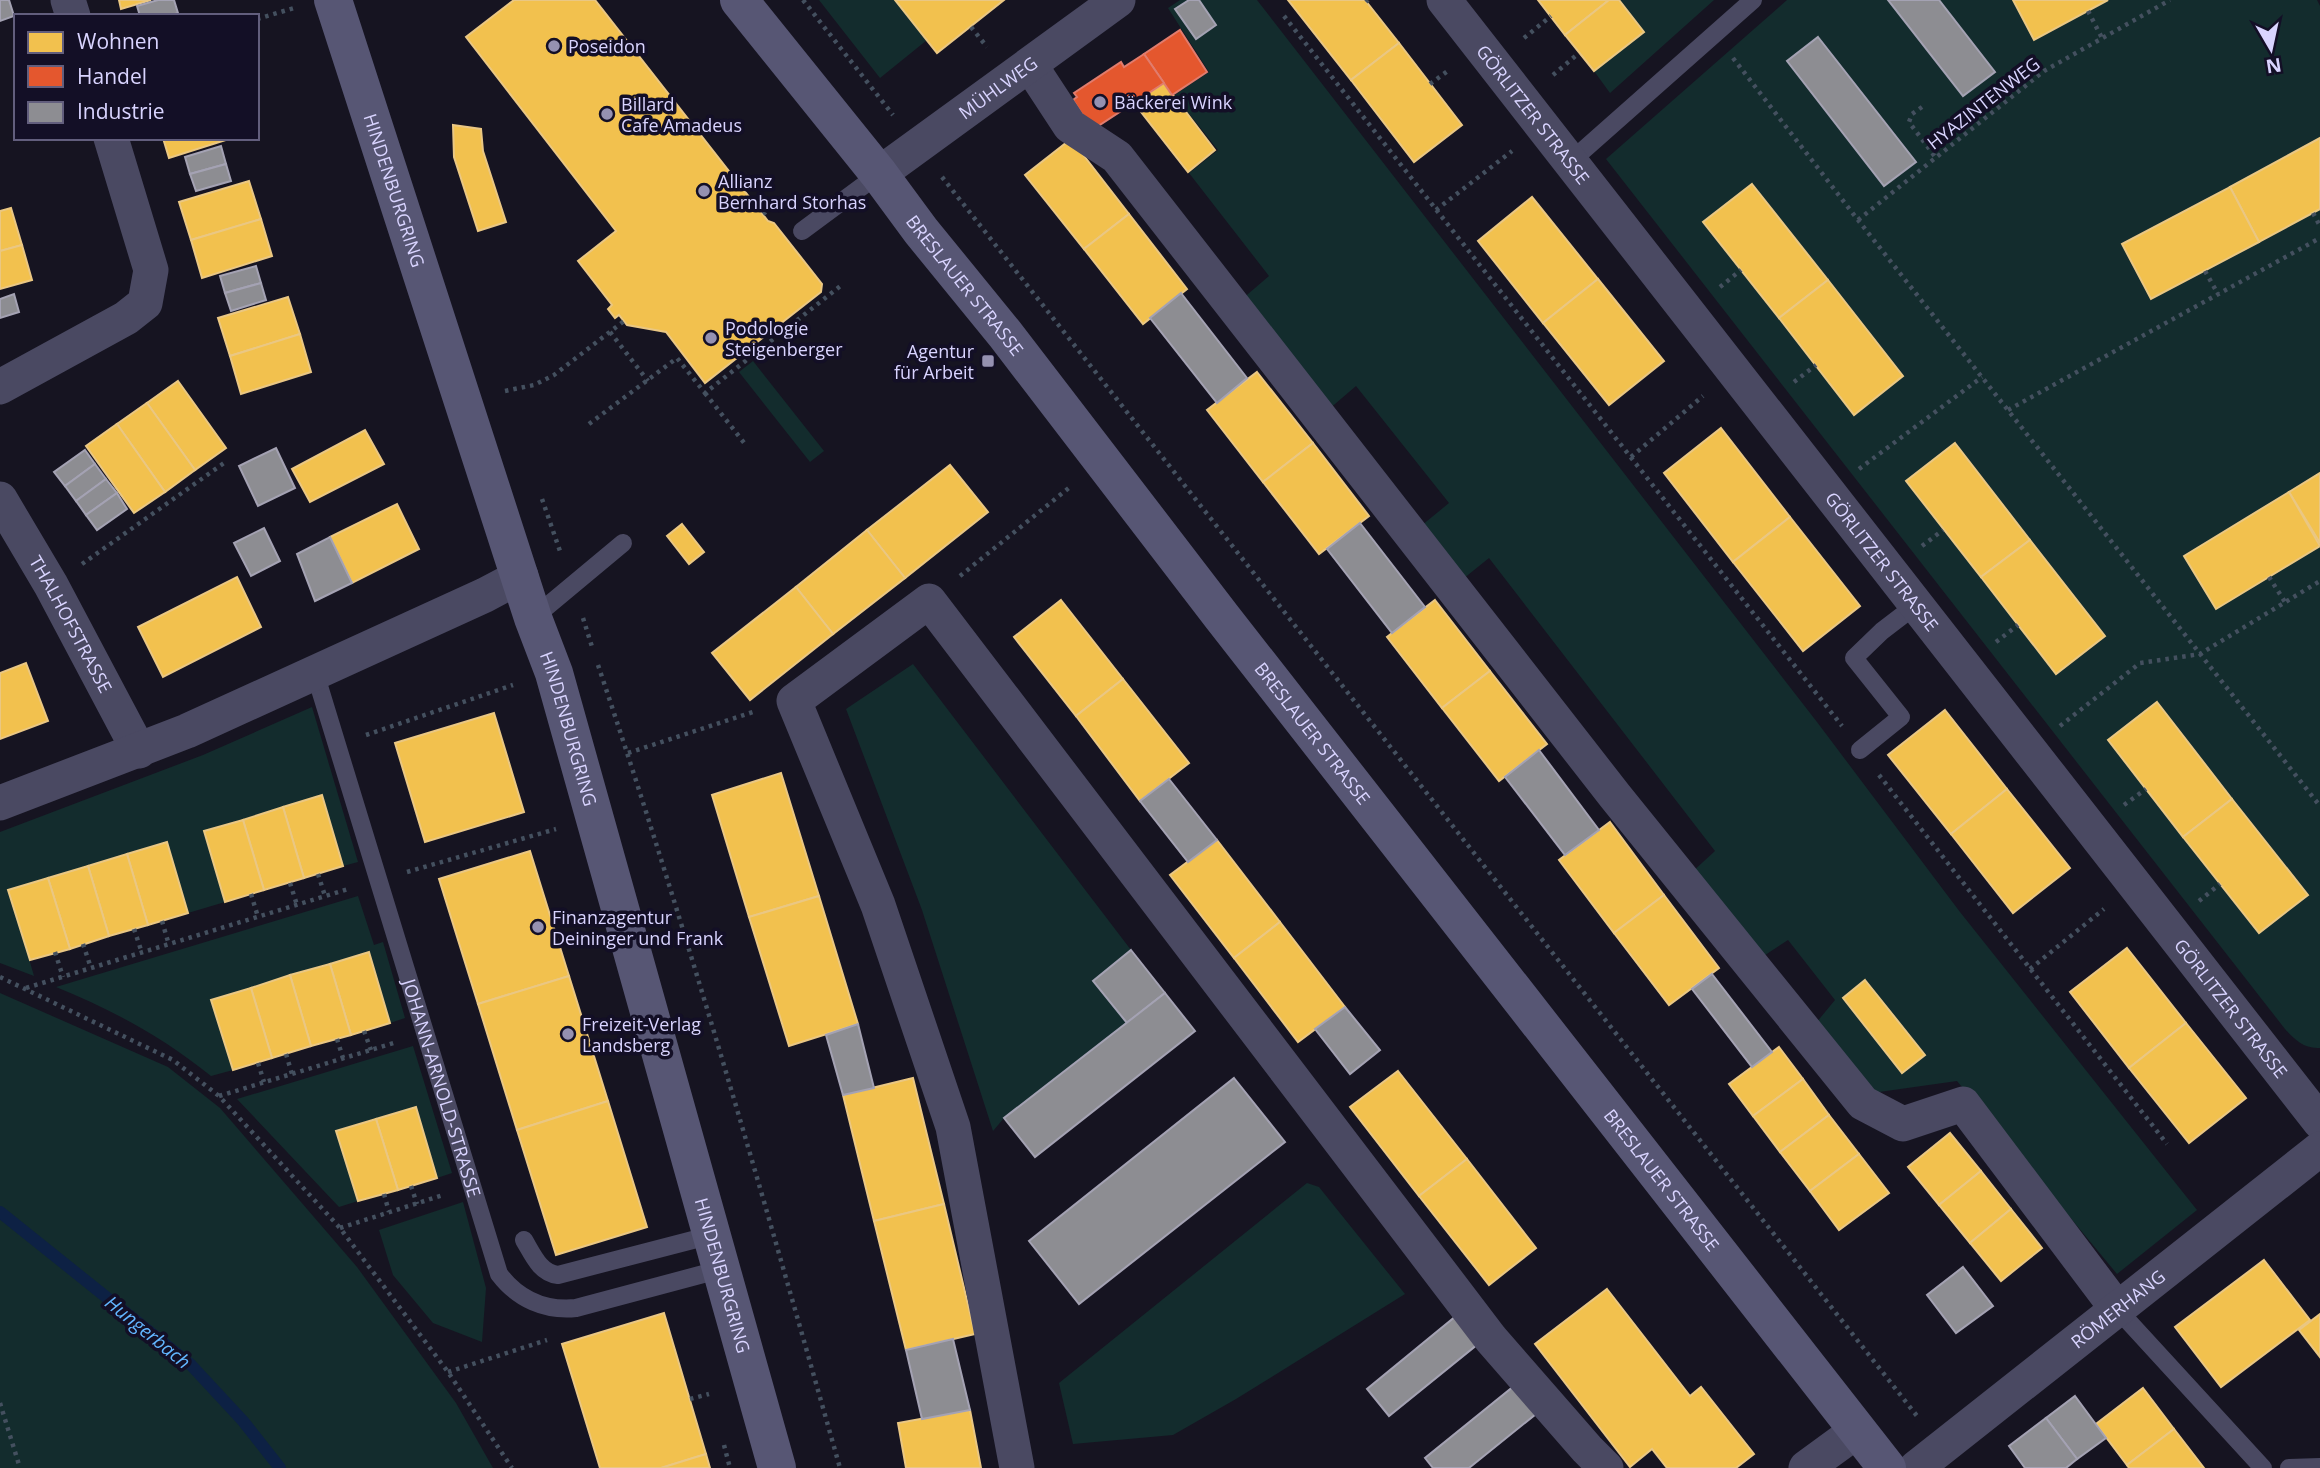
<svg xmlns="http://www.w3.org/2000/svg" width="2320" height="1468" viewBox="0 0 2320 1468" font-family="'Open Sans',sans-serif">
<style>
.green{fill:#132c2d}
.homes{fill:#f2c14e;stroke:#eac783;stroke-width:2}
.shops{fill:#e4572e;stroke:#e17c6d;stroke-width:2}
.industry{fill:#8d8d92;stroke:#a4a2b3;stroke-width:2}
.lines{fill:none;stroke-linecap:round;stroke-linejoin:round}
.stream{stroke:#0d2144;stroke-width:12}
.path{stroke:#44505f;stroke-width:4.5;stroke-dasharray:3.5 5;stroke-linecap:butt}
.service{stroke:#4a4962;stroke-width:18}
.minor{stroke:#4a4962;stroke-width:35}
.secondary{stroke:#575674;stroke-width:38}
.poi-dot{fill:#9591b1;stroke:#130f26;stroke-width:2.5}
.labels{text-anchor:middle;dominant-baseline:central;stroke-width:7;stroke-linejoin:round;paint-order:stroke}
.poi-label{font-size:18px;fill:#d9d4ff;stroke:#130f26;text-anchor:start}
.street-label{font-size:18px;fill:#d9d4ff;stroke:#130f26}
.water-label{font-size:19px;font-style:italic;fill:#62b6ff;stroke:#130f26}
</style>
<rect width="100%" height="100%" fill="#161421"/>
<g class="green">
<polygon points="819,0 895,0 927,40 880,78"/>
<polygon points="1180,0 1257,0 1817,722 1960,912 2197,1210 2117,1274 1957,1081 1872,1093 1816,1023 1835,1000 1788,940 1756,961 1691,873 1715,851 1489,558 1463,579 1421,526 1449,503 1356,386 1328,410 1241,300 1269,276 1189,173 1218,150 1174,95 1209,72 1168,8"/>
<polygon points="1619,0 1714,0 1610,93 1594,71 1643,32"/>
<path d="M1787 0H2317L2320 6V1048C2304 1049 2295 1040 2285 1029L1606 159Z"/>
<polygon points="753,361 824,451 810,462 739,372"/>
<polygon points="913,664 1131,950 1093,981 1127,1023 1004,1118 993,1131 922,910 846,709"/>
<polygon points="312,707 358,862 343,866 322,795 204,831 225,902 188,913 166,842 9,890 34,976 0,963 0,832 203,755"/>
<path d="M358 896 374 945 383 942 405 1018 390 1023 369 952 211 1000 233 1070 211 1076C164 1038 113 1010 56 987Z"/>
<polygon points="0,993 168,1067 220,1108 357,1267 456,1403 493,1468 0,1468"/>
<polygon points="413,1046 452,1173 437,1178 415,1107 337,1130 358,1201 339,1207 237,1099"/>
<polygon points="1307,1183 1319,1187 1405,1294 1236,1399 1173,1435 1073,1444 1059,1383"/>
<polygon points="463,1202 486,1288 482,1342 433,1323 393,1275 379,1230"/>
</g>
<g class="homes">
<polygon points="119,0 151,0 121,9"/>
<polygon points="514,0 595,0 768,221 774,223 822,284 821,292 705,383 666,332 627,325 619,315 615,318 608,309 612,305 578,261 616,231 466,37"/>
<polygon points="895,0 1004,0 937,53"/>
<polygon points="1288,0 1365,0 1399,43 1351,80"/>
<polygon points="1538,0 1609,0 1565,35"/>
<polygon points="1609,0 1619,0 1644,32 1594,71 1565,35"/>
<polygon points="2013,0 2108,0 2034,40"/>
<polygon points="1399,43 1462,125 1414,162 1351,80"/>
<polygon points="1164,83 1215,150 1188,172 1134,103"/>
<polygon points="453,125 481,129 483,151 506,222 478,231 454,157"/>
<polygon points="163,138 232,138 169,158"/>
<polygon points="2320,138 2320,209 2259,242 2230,187"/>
<polygon points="1071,139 1129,214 1084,249 1025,175"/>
<polygon points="249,181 261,219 191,240 179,202"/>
<polygon points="1752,184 1828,280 1779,318 1703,222"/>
<polygon points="2230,187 2259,242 2151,299 2122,244"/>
<polygon points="1532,197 1598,279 1543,323 1478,241"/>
<polygon points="11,208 22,245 0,251 0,211"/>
<polygon points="1129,214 1187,289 1143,324 1084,249"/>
<polygon points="261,219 272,256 202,278 191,240"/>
<polygon points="22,245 32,280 0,289 0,251"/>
<polygon points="1598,279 1664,361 1609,405 1543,323"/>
<polygon points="1828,280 1903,376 1854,415 1779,318"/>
<polygon points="288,297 300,334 230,356 218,318"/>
<polygon points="300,334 311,372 241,394 230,356"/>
<polygon points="1257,372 1313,443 1263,482 1207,410"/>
<polygon points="178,381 226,448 195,470 147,403"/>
<polygon points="147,403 195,470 165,492 117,424"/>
<polygon points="117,424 165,492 134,513 86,446"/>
<polygon points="1721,428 1790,517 1733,562 1664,473"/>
<polygon points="365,430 384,464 310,502 292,469"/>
<polygon points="1313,443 1369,516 1319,554 1263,482"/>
<polygon points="1955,443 2030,540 1981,577 1906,481"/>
<polygon points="950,465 988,512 905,578 867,530"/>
<polygon points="2320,473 2320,543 2289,492"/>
<polygon points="2289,492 2320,546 2216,609 2184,556"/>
<polygon points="397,504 419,549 352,583 330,537"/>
<polygon points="1790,517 1860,606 1803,651 1733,562"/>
<polygon points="682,524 704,552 689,564 667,536"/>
<polygon points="867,530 905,578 833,634 796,587"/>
<polygon points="2030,540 2105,636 2056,674 1981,577"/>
<polygon points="237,577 261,627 163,677 138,627"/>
<polygon points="796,587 833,634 750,700 712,653"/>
<polygon points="1061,600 1123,679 1076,716 1014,637"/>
<polygon points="1435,600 1490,671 1442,708 1387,637"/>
<polygon points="26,663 48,721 0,739 0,673"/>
<polygon points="1490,671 1547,744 1499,781 1442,708"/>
<polygon points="1123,679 1189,763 1140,801 1076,716"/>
<polygon points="2157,702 2232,799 2183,837 2108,740"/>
<polygon points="1945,710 2007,789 1951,834 1888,755"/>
<polygon points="494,713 524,812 425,842 395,743"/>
<polygon points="781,773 819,896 749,917 712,795"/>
<polygon points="2007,789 2070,868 2013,913 1951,834"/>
<polygon points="322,795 343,866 304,878 283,807"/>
<polygon points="2232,799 2308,895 2259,933 2183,837"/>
<polygon points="283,807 304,878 264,890 243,820"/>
<polygon points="243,820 264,890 225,902 204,831"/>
<polygon points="1610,822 1664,895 1614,933 1559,860"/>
<polygon points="1217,840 1280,922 1234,958 1170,875"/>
<polygon points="167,842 188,913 148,925 127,854"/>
<polygon points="530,851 569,976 478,1004 439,879"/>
<polygon points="127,854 148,925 109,936 88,866"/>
<polygon points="88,866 109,936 70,949 48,878"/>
<polygon points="48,878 70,949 30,960 8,890"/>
<polygon points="1664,895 1719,968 1669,1005 1614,933"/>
<polygon points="819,896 858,1024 789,1046 749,917"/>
<polygon points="1280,922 1345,1007 1298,1042 1234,958"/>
<polygon points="2127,948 2186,1023 2129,1068 2070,992"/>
<polygon points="369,952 390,1023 351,1035 330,964"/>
<polygon points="330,964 351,1035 311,1046 290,975"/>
<polygon points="290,975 311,1046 272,1058 251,988"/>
<polygon points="569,976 608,1101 517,1130 478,1004"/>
<polygon points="1865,980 1925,1055 1902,1073 1843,998"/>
<polygon points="251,988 272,1058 233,1070 211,1000"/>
<polygon points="2186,1023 2246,1098 2189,1143 2129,1068"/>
<polygon points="1779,1047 1803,1079 1753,1116 1729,1084"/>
<polygon points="1398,1071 1467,1159 1419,1196 1350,1107"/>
<polygon points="913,1078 944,1204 874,1221 843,1095"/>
<polygon points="1803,1079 1829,1115 1780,1152 1753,1116"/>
<polygon points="608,1101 647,1227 556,1255 517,1130"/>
<polygon points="416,1107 437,1178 398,1190 376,1119"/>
<polygon points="1829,1115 1859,1154 1810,1191 1780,1152"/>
<polygon points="376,1119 398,1190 358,1201 336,1131"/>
<polygon points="1950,1133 1981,1171 1939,1205 1908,1167"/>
<polygon points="1859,1154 1889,1193 1839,1230 1810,1191"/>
<polygon points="1467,1159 1536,1248 1489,1285 1419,1196"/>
<polygon points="1981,1171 2011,1209 1970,1243 1939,1205"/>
<polygon points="944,1204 975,1334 906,1350 874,1221"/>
<polygon points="2011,1209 2042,1248 2001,1281 1970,1243"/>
<polygon points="2264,1260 2310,1320 2221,1387 2175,1327"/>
<polygon points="1607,1289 1690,1396 1701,1387 1754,1454 1736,1468 1667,1468 1652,1449 1630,1467 1535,1344"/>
<polygon points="664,1313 706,1454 661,1468 600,1468 562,1344"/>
<polygon points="2320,1314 2320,1357 2299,1330"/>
<polygon points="2143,1388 2174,1429 2127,1465 2096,1424"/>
<polygon points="970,1410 981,1468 906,1468 898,1423"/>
<polygon points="2174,1429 2204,1468 2129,1468 2127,1465"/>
<polygon points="706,1454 710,1468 661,1468 693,1458"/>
</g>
<g class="shops">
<polygon points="1180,30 1207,72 1172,95 1144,54"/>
<polygon points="1144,54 1164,83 1092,130 1073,100 1077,97 1074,93 1121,62 1124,67"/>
</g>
<g class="industry">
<polygon points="0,0 9,0 14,16 0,21"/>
<polygon points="158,0 174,0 178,13 169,16 140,16 137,6"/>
<polygon points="1189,0 1199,0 1216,25 1196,39 1175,9"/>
<polygon points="1888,0 1939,0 1995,72 1963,96"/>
<polygon points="1818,37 1916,162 1884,186 1787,61"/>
<polygon points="221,146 226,164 190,174 185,157"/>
<polygon points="226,164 231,181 196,191 190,174"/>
<polygon points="256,266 261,283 225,293 220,276"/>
<polygon points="261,283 266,300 231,311 225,293"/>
<polygon points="1181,293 1247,378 1217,403 1150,318"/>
<polygon points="14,294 19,312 0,318 0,299"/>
<polygon points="276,448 295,488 258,506 239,466"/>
<polygon points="85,450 95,464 65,486 54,472"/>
<polygon points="95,464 106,479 76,501 65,486"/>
<polygon points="106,479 117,493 86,515 76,501"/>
<polygon points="117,493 127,509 97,530 86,515"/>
<polygon points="1360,523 1425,607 1392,633 1327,549"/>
<polygon points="264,528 280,561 251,576 234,543"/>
<polygon points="330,537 352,583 315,601 297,554"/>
<polygon points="1539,750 1599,830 1565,855 1505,777"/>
<polygon points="1169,779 1217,840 1188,862 1140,801"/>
<polygon points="1131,950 1165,993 1127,1023 1093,981"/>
<polygon points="1712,974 1772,1052 1752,1067 1692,989"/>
<polygon points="1165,993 1195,1031 1035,1157 1004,1118"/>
<polygon points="1345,1007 1380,1050 1350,1074 1315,1029"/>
<polygon points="858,1024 874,1088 843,1095 826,1035"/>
<polygon points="1234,1078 1285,1142 1079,1304 1029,1241"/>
<polygon points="1963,1267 1993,1306 1956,1333 1927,1295"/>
<polygon points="1456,1316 1478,1344 1389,1416 1367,1389"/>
<polygon points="953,1339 970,1410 922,1419 906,1350"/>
<polygon points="1514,1386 1536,1414 1469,1468 1433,1468 1425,1458"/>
<polygon points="2075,1396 2106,1438 2077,1459 2046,1418"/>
<polygon points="2046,1418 2077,1459 2066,1468 2025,1468 2009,1446"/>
</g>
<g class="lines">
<polyline class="stream" points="0,1212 191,1365 243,1421 280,1468"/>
<g class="path">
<polyline points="803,0 893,115"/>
<polyline points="1366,2 1368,0"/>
<polyline points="2088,11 2102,38"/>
<polyline points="1284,16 1842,726"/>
<polyline points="257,19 294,8"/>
<polyline points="971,27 987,47"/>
<polyline points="1524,38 1551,16"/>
<polyline points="1733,58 1858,220 2320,806"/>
<polyline points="1553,75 1579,53"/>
<polyline points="1430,84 1449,70"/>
<polyline points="1922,107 1912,114 1909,122 1936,158"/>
<polyline points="942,177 1917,1416"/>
<polyline points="1436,210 1512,151"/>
<polyline points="2313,213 2320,226"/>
<polyline points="763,214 779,203"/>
<polyline points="1858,220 2044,71 2170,0"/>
<polyline points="2205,271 2218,294"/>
<polyline points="1720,287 1741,270"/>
<polyline points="610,332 648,381"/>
<polyline points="1794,382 1816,365"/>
<polyline points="505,391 534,385 554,375 624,321"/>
<polyline points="705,393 745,444"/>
<polyline points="2008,410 2320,238"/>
<polyline points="589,424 677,358 705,393 843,284"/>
<polyline points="1631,457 1703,396"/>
<polyline points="1859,469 1982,377"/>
<polyline points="542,499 561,554"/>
<polyline points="1922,546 1943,530"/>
<polyline points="82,564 224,463"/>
<polyline points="960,576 1070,487"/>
<polyline points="2269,577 2285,602"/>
<polyline points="583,618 593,650"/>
<polyline points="1996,642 2018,625"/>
<path d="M598 665C687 930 764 1199 840 1468"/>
<polyline points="2060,726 2140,663 2200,654 2320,581"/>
<polyline points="366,735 513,685"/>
<polyline points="628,753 756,711"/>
<polyline points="1879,775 2167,1144"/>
<polyline points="2124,805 2146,789"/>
<polyline points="407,872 556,829"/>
<polyline points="318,874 325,896"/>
<polyline points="290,883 297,905"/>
<polyline points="251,894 258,917"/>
<polyline points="2199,901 2220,884"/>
<polyline points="162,921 169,945"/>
<polyline points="134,929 142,953"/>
<polyline points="83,944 91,968"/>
<polyline points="55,952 63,977"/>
<polyline points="2030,969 2104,909"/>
<polyline points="0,977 173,1060 219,1096 340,1228 448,1372 512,1468"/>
<polyline points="26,988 348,889"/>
<polyline points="364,1031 371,1050"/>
<polyline points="337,1039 343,1058"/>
<polyline points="286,1054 292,1074"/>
<polyline points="258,1063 264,1082"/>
<polyline points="219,1096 397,1042"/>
<polyline points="411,1186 417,1204"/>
<polyline points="384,1194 389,1212"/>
<polyline points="340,1228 443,1195"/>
<polyline points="448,1372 547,1340"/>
<polyline points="690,1399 709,1394"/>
<polyline points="0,1403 20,1468"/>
<polyline points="724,1445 730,1468"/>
</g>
<g class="service">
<polyline points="1570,162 1753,0"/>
<polyline points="802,231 879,174"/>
<polyline points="533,618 623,543"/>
<path id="s1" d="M315 673 499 1274C518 1299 545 1311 576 1308L722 1269"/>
<polyline points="1860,750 1901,717 1854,658 1882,631 1916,605"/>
<path d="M524 1240C533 1255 540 1273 558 1275L712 1235"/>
<polyline points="2118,1310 2263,1468"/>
<polyline points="2289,1468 2320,1467"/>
</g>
<g class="minor">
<polyline points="68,0 73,16"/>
<path id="s2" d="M1444 0 2320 1122"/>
<polyline points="1030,65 1070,126 1117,157 1615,796 1863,1103 1903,1124 1963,1104 2118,1310"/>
<path id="s3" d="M879 174 1118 0"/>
<polyline points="0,387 126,318 145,303 151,270 111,138"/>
<path id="s4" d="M0 499 51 585 139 751"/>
<polyline points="0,803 187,731 485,595 521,576"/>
<polyline points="1017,1468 953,1127 878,905 794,701 929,601 1491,1339 1587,1449 1606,1468"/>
<polyline points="1806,1468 1858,1430"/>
<path id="s5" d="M1916 1468 2320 1149"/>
</g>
<g class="secondary">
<path id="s6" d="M333 0 533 618 554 673 777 1468"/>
<path id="s7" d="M739 0 879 174 921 231 1005 334 1222 617 1887 1468"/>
</g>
</g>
<g class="poi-dot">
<circle cx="554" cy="46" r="7"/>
<circle cx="1100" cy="102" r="7"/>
<circle cx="607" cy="114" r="7"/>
<circle cx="704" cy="191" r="7"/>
<circle cx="711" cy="338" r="7"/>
<rect x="981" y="354" width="14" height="14" rx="3.5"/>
<circle cx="538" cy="927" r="7"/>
<circle cx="568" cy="1034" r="7"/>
</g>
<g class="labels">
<g class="poi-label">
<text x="568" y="46">Poseidon</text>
<text x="1114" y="102">Bäckerei Wink</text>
<text x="621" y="104">Billard<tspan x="621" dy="21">Cafe Amadeus</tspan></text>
<text x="718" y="181">Allianz<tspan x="718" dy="21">Bernhard Storhas</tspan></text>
<text x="725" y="328">Podologie<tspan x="725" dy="21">Steigenberger</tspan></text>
<text x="974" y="351" text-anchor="end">Agentur<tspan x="974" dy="21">für Arbeit</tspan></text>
<text x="552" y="917">Finanzagentur<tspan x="552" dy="21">Deininger und Frank</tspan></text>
<text x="582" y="1024">Freizeit-Verlag<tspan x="582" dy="21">Landsberg</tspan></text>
</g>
<g class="street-label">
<text stroke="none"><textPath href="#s3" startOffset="147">MÜHLWEG</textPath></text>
<text transform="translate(1983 103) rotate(-38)">HYAZINTENWEG</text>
<text stroke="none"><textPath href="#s2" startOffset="145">GÖRLITZER STRASSE</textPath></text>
<text stroke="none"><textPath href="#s6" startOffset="200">HINDENBURGRING</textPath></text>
<text stroke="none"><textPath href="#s7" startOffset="364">BRESLAUER STRASSE</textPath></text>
<text stroke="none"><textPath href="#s2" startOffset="712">GÖRLITZER STRASSE</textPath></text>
<text stroke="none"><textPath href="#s4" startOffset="144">THALHOFSTRASSE</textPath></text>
<text stroke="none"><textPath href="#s6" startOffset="766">HINDENBURGRING</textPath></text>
<text stroke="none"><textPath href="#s7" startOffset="931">BRESLAUER STRASSE</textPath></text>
<text stroke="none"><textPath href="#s2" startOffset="1279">GÖRLITZER STRASSE</textPath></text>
<text stroke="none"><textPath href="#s1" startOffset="434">JOHANN-ARNOLD-STRASSE</textPath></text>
<text stroke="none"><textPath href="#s7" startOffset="1498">BRESLAUER STRASSE</textPath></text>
<text stroke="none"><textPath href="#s6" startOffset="1334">HINDENBURGRING</textPath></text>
<text stroke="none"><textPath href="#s5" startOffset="257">RÖMERHANG</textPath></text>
</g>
<g class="water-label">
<text transform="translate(148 1332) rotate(39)">Hungerbach</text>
</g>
</g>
<rect x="14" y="14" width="245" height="126" fill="#130f26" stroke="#625e7d" stroke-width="2"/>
<rect x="28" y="32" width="35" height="21" fill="#f2c14e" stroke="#625e7d" stroke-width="2"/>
<text x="77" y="49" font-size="21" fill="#d9d4ff">Wohnen</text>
<rect x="28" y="66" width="35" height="21" fill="#e4572e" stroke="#625e7d" stroke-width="2"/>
<text x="77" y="84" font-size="21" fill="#d9d4ff">Handel</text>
<rect x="28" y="102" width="35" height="21" fill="#8d8d92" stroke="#625e7d" stroke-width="2"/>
<text x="77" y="119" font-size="21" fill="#d9d4ff">Industrie</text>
<g transform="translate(2271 49) rotate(171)" stroke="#130f26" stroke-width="5" paint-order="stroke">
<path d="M0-5L12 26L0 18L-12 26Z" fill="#d9d4ff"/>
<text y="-10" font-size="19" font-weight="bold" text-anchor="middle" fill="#d9d4ff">N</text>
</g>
</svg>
